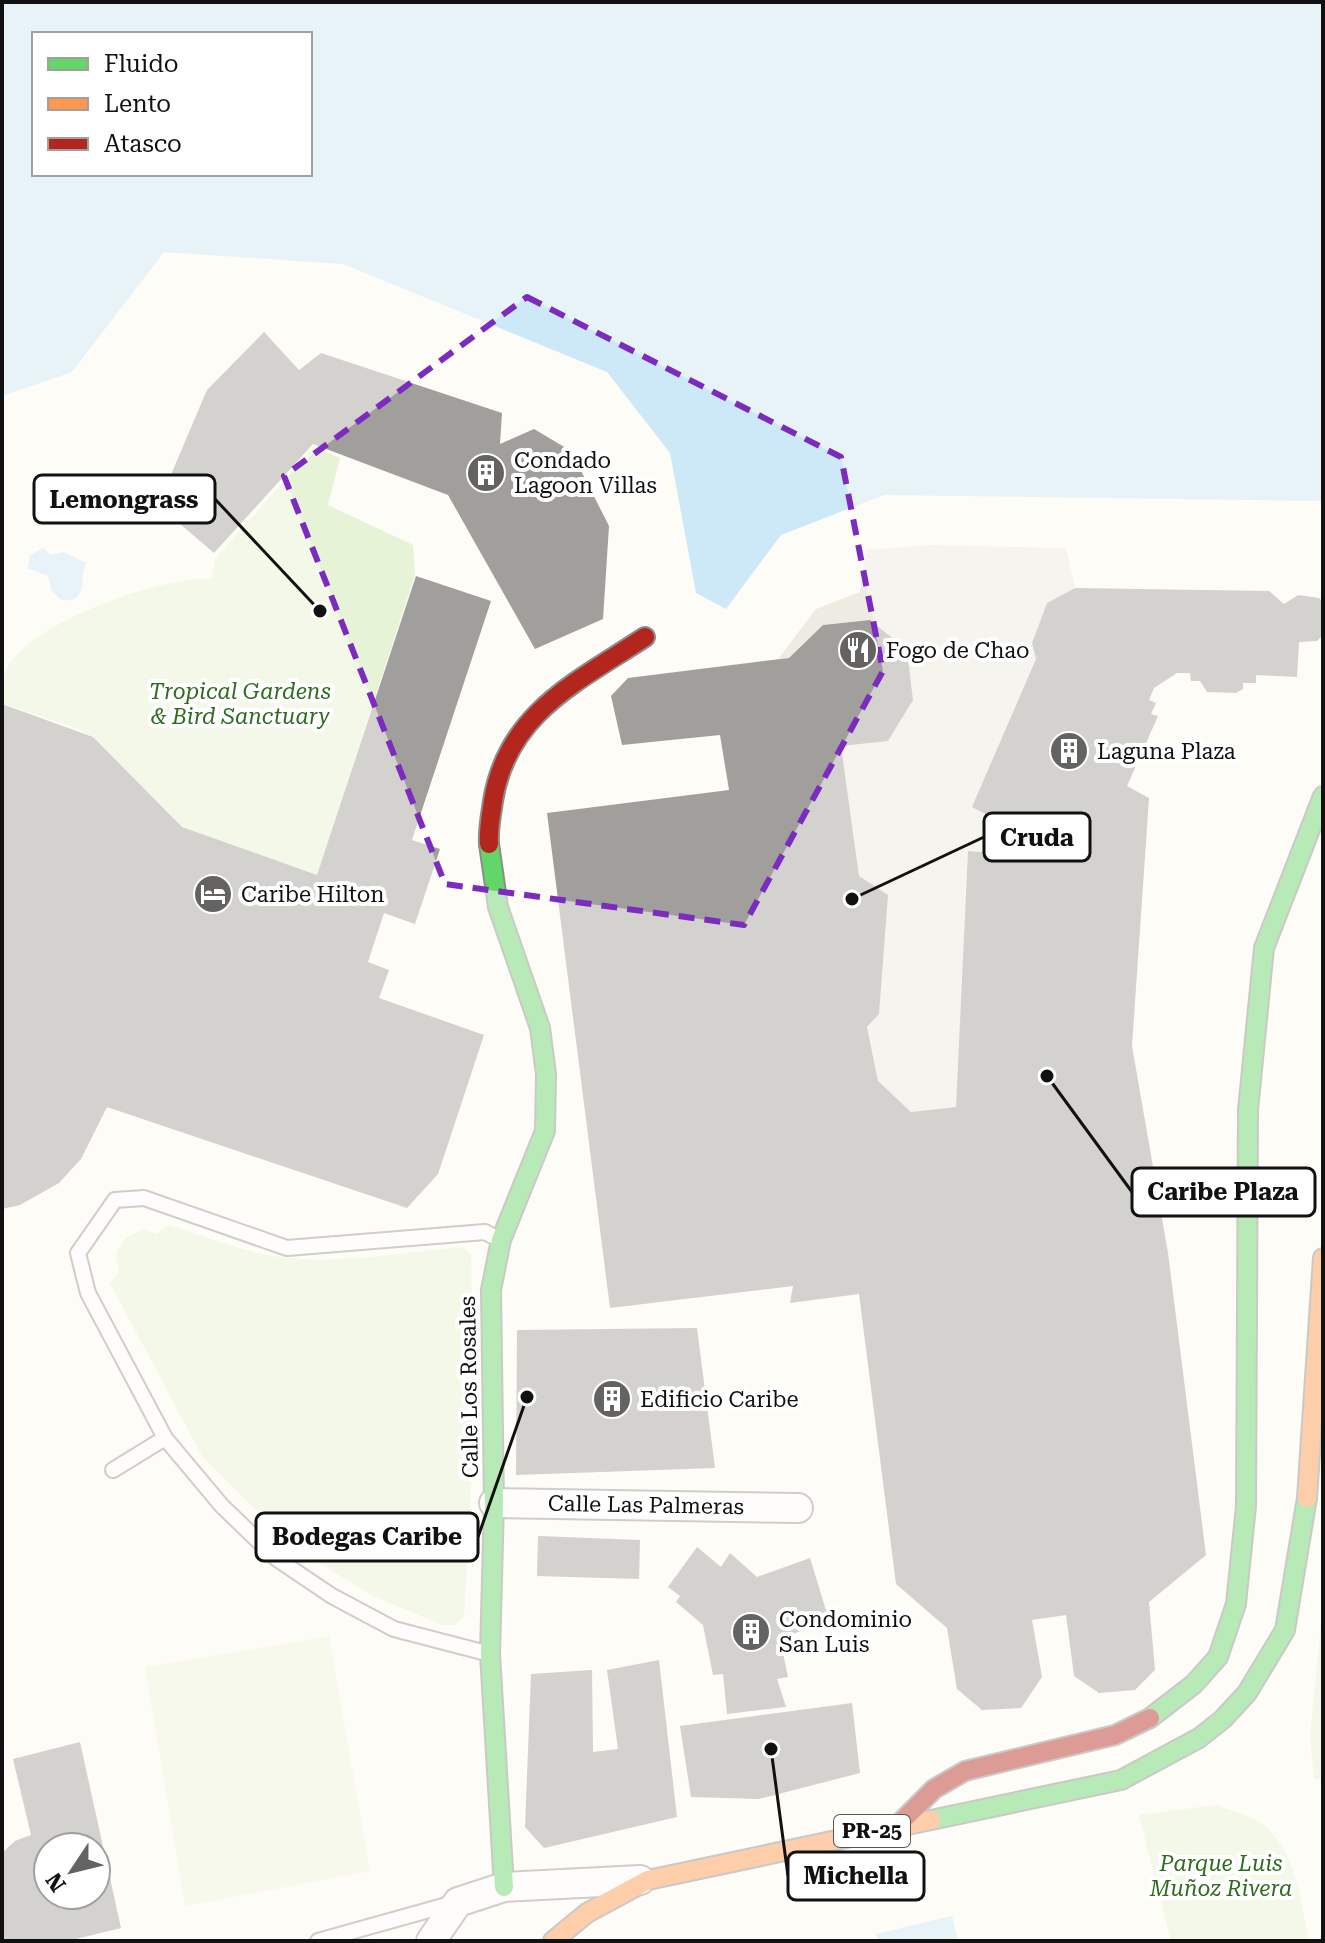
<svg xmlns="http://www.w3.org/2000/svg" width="1325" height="1943" viewBox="0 0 1325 1943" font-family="'Roboto Serif',serif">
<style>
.green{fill:#e7f3d7}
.pitch{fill:#f0f6e1}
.plaza{fill:#edebe2}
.water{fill:#cde8f7;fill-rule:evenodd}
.building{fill:#a19f9c;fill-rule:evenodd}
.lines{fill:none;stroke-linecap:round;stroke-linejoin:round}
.lane-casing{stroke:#979795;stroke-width:18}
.street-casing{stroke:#979795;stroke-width:32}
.fast-casing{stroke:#8e8d8b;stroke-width:22}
.slow-casing{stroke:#8e8d8b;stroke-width:22}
.jam-casing{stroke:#8e8d8b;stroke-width:22}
.lane{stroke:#fffffe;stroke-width:14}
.street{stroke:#fffffe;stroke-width:28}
.fast{stroke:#63d668;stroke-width:18}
.slow{stroke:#ff974d;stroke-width:18}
.jam{stroke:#b3261e;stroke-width:18}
.marked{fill:none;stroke:#7b2cbf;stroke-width:6;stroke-dasharray:16 10;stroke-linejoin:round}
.labels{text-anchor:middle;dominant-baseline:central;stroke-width:8;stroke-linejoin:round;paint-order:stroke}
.shield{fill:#fff;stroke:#585858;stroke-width:2}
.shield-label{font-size:20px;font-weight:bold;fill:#111}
.poi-label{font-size:22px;fill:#111;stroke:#fff;text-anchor:start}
.park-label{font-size:22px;font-style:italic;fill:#2f6b1f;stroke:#fff}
.street-label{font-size:22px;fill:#111;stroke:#fff}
.leader{fill:none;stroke:#111;stroke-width:3}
.callout-dot{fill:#111;stroke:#fff;stroke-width:3}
.callout{fill:#fff;stroke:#111;stroke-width:3}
.callout-label{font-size:24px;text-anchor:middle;font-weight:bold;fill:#111}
</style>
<rect width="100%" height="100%" fill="#fdfcf7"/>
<g class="green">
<path d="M314 447 340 458 328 505 413 545 415 575 317 875 182 827 93 737 78 729 2 703C2 691 2 678 8 667 32 622 164 575 212 579L215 559Z"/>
<path d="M169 1225C208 1237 247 1254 288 1258 345 1264 405 1252 462 1247L471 1254 474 1434 464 1617 455 1625H442L371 1595 292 1546 202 1456 110 1283 119 1272 116 1252 126 1238 143 1229 157 1234Z"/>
<polygon points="1323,1603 1323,1779 1314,1779 1310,1736"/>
<path d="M1216 1805C1229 1810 1246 1814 1258 1821 1296 1846 1300 1901 1309 1941H1171L1139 1815Z"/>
</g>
<polygon class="pitch" points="329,1636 370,1871 185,1906 145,1667"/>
<polygon class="plaza" points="931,545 1066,548 1075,588 1047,603 1032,643 1036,659 1007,854 968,851 956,1107 911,1112 878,1081 867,1027 879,1014 887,895 859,876 841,746 888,740 913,700 907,650 870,620 823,625 789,658 778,659 816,609 860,592 866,550"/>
<g class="water">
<path d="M2 2H1323V501L884 495 781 535 726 609 696 593 670 453 607 372 343 264 164 252 72 372 2 396ZM34 34H310V174H34Z"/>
<path d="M43 548 51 555 64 552 86 563C78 579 90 603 61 600L52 591 48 576 28 568 30 555Z"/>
<polygon points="952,1916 958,1941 878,1941 876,1934"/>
</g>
<g class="building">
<polygon points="264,332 299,370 321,353 502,413 500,444 534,429 571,451 609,526 603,619 535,649 448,495 313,444 214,553 158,505 207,390"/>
<polygon points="416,576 491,601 412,840 440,849 415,924 384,913 368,962 389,970 379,998 484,1035 438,1174 407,1208 107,1107 81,1159 59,1183 20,1205 2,1209 2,704 93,737 182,827 317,875"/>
<polygon points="1075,588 1269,591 1284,604 1298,595 1319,598 1323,602 1323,635 1317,641 1299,642 1297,677 1256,675 1256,683 1243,683 1243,689 1236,693 1207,692 1200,681 1191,681 1190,673 1177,673 1154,688 1149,700 1156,703 1151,714 1158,716 1127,786 1149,798 1132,1046 1168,1253 1206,1555 1149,1602 1155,1670 1135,1690 1099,1693 1074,1676 1066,1615 1032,1620 1042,1677 1021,1708 982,1710 957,1689 947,1628 896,1584 859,1294 790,1303 793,1286 610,1308 547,813 729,790 720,735 622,745 611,696 628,678 789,658 823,625 870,620 907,650 913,700 888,741 841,746 859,876 888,895 879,1014 867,1027 878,1081 911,1112 956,1107 968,851 1007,854 1013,828 972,807 1036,659 1032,643 1047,603"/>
<polygon points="697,1328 715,1468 516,1475 517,1330"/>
<polygon points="538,1536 640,1540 639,1579 537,1576"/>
<polygon points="697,1547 721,1567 730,1553 757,1577 810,1558 829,1620 780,1639 788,1677 777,1679 786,1707 727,1714 723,1674 713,1675 703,1625 676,1602 680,1596 668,1587"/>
<polygon points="659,1660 677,1817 544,1848 525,1827 531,1674 592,1670 593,1752 618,1749 607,1670"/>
<polygon points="852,1703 860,1773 759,1799 691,1797 680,1726"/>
<path d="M80 1742 121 1928 68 1941H2V1853L15 1841 31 1835 13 1759ZM48 1847H96V1895H48Z"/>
</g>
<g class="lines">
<defs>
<g id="lane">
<polyline points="113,1470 165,1438"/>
<polyline points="490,1654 394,1629 332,1596 277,1559 222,1506 165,1438 88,1293 78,1253 115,1200 144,1198 287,1248 485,1232 500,1240"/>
<polyline points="318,1941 454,1903"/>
</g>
<g id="street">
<polyline points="494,1503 798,1508"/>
<polyline points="431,1941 458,1902 504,1887 640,1880"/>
</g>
<g id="fast">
<polyline points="489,844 498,907 540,1028 546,1074 545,1131 501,1240 491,1290 494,1503 490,1654 504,1887"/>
<polyline points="1150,1718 1194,1684 1218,1657 1236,1604 1246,1506 1248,1110 1264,948 1323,796"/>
<polyline points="931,1820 1121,1780 1199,1738 1223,1719 1247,1693 1285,1630 1307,1498"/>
</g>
<g id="slow">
<polyline points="1307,1498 1323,1258"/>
<polyline points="553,1941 587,1913 648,1880 931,1820"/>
</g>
<g id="jam">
<path d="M489 844C488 829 491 816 493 801 507 713 577 682 645 637"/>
<polyline points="898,1825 934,1789 965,1771 1115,1735 1150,1718"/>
</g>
</defs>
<use href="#lane" class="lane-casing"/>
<use href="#street" class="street-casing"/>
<use href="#fast" class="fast-casing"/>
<use href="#slow" class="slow-casing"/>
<use href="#jam" class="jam-casing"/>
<use href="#lane" class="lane"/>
<use href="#street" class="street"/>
<use href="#fast" class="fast"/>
<use href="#slow" class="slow"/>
<use href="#jam" class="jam"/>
</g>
<path d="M0 0H1325V1943H0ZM527 297 841 457 883 671 744 925 445 884 284 476Z" fill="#fdfcf7" fill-opacity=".55" fill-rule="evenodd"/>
<path class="marked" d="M527 297 841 457 883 671 744 925 445 884 284 476Z"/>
<defs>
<symbol id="building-disc" viewBox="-11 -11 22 22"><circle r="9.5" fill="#646362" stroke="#fff"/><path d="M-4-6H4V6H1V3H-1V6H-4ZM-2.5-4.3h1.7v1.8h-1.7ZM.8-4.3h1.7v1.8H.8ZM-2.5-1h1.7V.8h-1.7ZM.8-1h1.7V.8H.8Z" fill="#fff"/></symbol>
<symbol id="restaurant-disc" viewBox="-11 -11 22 22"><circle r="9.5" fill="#646362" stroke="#fff"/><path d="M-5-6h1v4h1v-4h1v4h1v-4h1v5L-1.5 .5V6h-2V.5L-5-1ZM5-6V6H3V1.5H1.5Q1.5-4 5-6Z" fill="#fff"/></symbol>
<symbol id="hotel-disc" viewBox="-11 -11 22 22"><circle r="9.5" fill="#646362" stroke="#fff"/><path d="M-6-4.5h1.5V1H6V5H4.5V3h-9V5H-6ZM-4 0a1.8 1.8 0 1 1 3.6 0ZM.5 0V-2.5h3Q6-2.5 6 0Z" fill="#fff"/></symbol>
</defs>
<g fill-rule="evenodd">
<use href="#building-disc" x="464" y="451" width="44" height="44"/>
<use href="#restaurant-disc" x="836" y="628" width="44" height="44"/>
<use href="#building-disc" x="1047" y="729" width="44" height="44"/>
<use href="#hotel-disc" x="191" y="872" width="44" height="44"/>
<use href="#building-disc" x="590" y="1377" width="44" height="44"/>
<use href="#building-disc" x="729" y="1610" width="44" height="44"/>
</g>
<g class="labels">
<rect class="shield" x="834" y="1815" width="76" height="32" rx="6"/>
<g class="shield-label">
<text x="872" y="1831">PR-25</text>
</g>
<g class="poi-label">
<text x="514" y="460">Condado<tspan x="514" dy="25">Lagoon Villas</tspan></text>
<text x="886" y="650">Fogo de Chao</text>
<text x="1097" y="751">Laguna Plaza</text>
<text x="241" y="894">Caribe Hilton</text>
<text x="640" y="1399">Edificio Caribe</text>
<text x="779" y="1619">Condominio<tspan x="779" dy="25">San Luis</tspan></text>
</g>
<g class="park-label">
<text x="240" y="691">Tropical Gardens<tspan x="240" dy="25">&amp; Bird Sanctuary</tspan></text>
<text x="1221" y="1863">Parque Luis<tspan x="1221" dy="25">Muñoz Rivera</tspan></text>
</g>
<g class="street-label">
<text transform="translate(469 1387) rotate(-91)">Calle Los Rosales</text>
<text transform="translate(646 1505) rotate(1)">Calle Las Palmeras</text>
</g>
</g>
<path class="leader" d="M320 611L215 499M852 899L984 837M1047 1076L1132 1192M527 1397L478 1537M771 1749L788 1876"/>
<g class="callout-dot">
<circle cx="320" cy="611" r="8"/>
<circle cx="852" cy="899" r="8"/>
<circle cx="1047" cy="1076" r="8"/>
<circle cx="527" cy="1397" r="8"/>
<circle cx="771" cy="1749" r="8"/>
</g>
<g class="callout">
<rect x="34" y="475" width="181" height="48" rx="8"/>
<rect x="984" y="813" width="106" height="48" rx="8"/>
<rect x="1132" y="1168" width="183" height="48" rx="8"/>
<rect x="256" y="1513" width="222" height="48" rx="8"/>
<rect x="788" y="1852" width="136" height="48" rx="8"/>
</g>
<g class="callout-label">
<text x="124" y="508">Lemongrass</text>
<text x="1037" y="846">Cruda</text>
<text x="1223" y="1200">Caribe Plaza</text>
<text x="367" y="1545">Bodegas Caribe</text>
<text x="856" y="1884">Michella</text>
</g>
<rect width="1325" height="1943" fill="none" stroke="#111111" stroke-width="8"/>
<rect x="32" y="32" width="280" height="144" fill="#ffffff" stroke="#a0a0a0" stroke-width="2"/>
<rect x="48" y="58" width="40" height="12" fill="#63d668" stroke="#a0a0a0" stroke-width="2"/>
<text x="104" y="72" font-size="24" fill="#111111">Fluido</text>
<rect x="48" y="98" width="40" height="12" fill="#ff974d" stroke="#a0a0a0" stroke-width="2"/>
<text x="104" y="112" font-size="24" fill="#111111">Lento</text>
<rect x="48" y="138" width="40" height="12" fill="#b3261e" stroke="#a0a0a0" stroke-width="2"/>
<text x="104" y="152" font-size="24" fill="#111111">Atasco</text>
<g transform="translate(72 1871) rotate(235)"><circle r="38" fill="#ffffff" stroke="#a0a0a0" stroke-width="2"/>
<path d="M0-6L14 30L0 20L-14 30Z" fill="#646362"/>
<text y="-12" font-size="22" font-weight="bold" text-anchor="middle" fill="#111111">N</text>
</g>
</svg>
